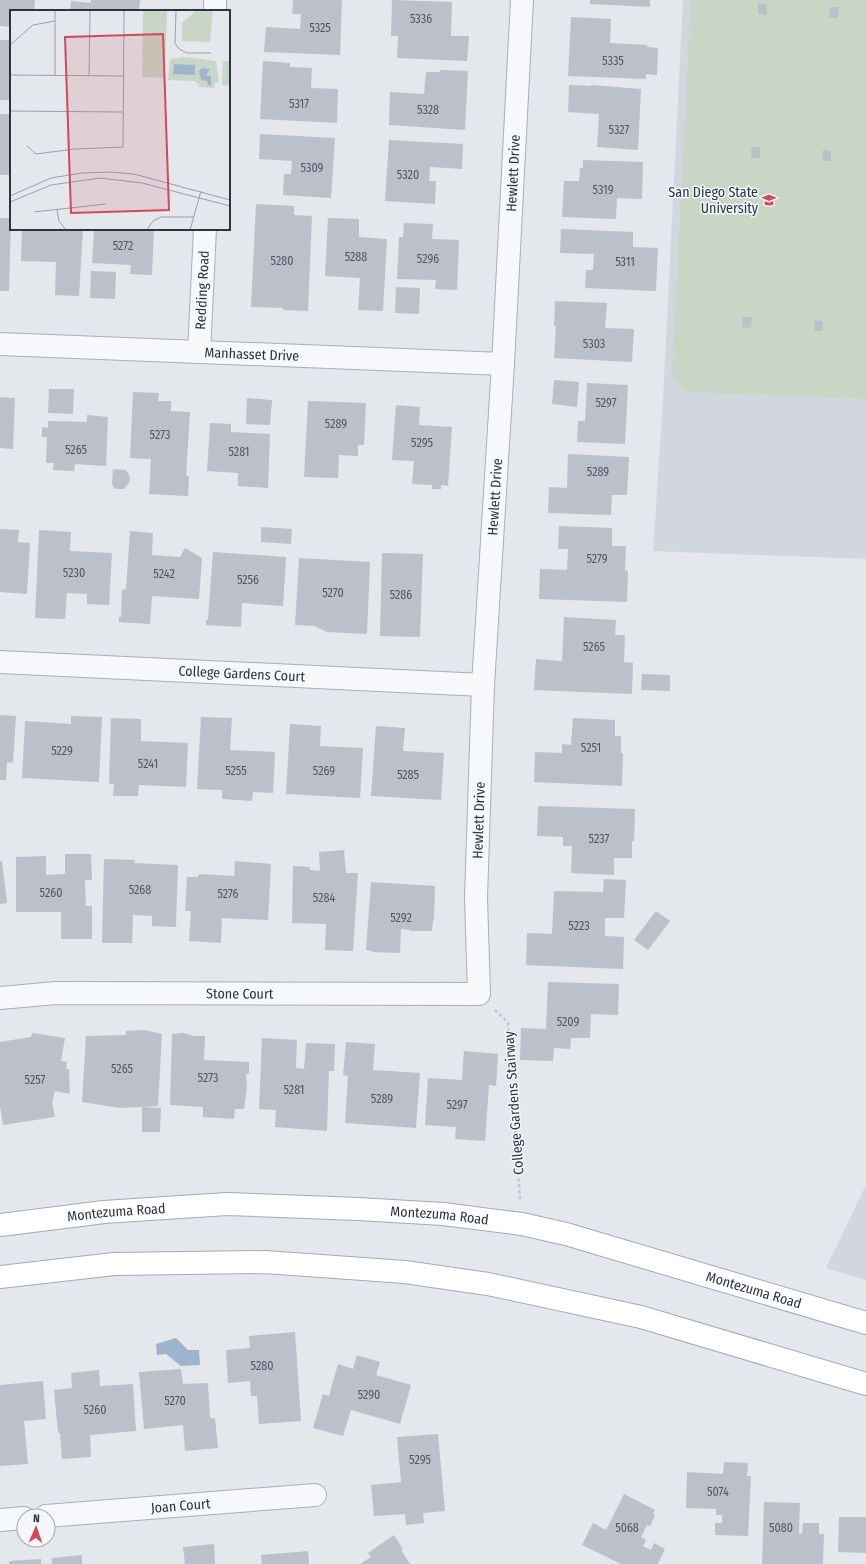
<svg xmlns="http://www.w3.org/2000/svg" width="866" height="1564" viewBox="0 0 866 1564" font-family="'Fira Sans Condensed',sans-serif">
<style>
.built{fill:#d2d6de}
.green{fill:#c9d6c5}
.water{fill:#9fb4cc}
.building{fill:#bbc0ca}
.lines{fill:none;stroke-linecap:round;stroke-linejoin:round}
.street-casing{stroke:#a9aeb7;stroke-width:24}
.primary-casing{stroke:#a3abb8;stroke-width:24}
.path{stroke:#c2c5cb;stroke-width:2.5;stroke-dasharray:3 3;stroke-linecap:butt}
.street{stroke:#f7f8fa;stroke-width:22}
.primary{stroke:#fff;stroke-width:22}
.labels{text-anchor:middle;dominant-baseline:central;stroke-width:3;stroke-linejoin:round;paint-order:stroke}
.number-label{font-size:12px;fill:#4f5766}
.street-label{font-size:14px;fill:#2b3445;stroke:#f4f6f9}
.poi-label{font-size:14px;fill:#2b3445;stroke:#f4f6f9;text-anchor:end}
.inset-road{fill:none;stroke:#9a9fa9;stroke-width:1}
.view{fill:#d1495b;fill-opacity:0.15;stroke:#d1495b;stroke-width:2}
.inset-edge{fill:none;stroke:#2b3445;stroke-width:2}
</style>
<rect width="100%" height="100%" fill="#e4e7ec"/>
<g class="built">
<polygon points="683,0 866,0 866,559 653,551 663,400"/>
<polygon points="866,1185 866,1280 826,1268"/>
</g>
<polygon class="green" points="691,0 866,0 866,399 686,392 672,376"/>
<polygon class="water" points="176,1338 188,1350 199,1350 200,1365 181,1366 166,1354 157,1355 156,1344"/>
<g class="building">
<polygon points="0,0 35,0 34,11 11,11 11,27 0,26"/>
<polygon points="91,0 140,0 139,10 133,9 133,11 70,11 71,1 91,3"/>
<polygon points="293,0 342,0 340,55 264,52 266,27 300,29 301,14 292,14"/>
<polygon points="392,0 452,2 451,36 469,36 467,61 397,58 398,36 391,36"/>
<polygon points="590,0 650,0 650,7 590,4"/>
<polygon points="758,3 767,4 767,15 758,14"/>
<polygon points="830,7 839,7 838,18 829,18"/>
<polygon points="571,17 611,19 610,43 647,45 647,47 658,48 657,75 646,74 646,79 568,76"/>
<rect x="0" y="40" width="11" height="60"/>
<polygon points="263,61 290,63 290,67 312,68 311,88 338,89 337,123 260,119"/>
<polygon points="440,70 468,71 465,130 389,125 390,92 424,94 426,72 440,72"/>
<polygon points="569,85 591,86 591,85 641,89 638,150 597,147 599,114 568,112"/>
<rect x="0" y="114" width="11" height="61"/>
<polygon points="260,134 335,138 331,198 283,195 284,174 291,174 292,161 259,159"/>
<polygon points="389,140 463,144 462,169 430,167 429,181 436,181 435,204 385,201"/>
<rect x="751" y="147" width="9" height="11"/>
<polygon points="823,150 831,151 831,161 822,161"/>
<polygon points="583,160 643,162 642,199 617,198 616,219 562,217 564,181 579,181 580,168 583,168"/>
<polygon points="256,204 294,206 294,215 312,216 308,311 283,310 283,308 251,307"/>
<polygon points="0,218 11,218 9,291 0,291"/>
<polygon points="328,218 359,219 359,237 387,239 383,311 358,310 360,278 325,276"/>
<polygon points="404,223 433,224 432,239 459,240 457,290 435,289 436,280 397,279 399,237 403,237"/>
<polygon points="22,229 83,229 79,296 55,295 56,262 21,261"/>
<polygon points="94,229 154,229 152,275 130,274 131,265 92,263"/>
<polygon points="561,229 633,232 633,247 658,248 656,291 585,288 586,270 593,270 594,254 560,253"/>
<polygon points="91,271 116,272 115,299 90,298"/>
<polygon points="396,287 420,288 419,314 395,313"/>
<polygon points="555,301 607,303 605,328 634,329 632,362 554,358 556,326 554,326"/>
<polygon points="743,317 752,317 751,328 742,327"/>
<polygon points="815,320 823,321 823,331 814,331"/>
<polygon points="554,380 579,382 577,407 552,404"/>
<polygon points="587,383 628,385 625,444 577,442 578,421 585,421"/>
<polygon points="49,389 74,389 73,414 48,413"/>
<polygon points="133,392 159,393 158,401 171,401 171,411 190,412 186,476 189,476 188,496 149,494 151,459 130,458"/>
<polygon points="0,397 15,398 13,449 0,448"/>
<polygon points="247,398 272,400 270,425 246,424"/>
<polygon points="308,401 366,403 364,445 358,445 358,456 339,455 338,478 304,477"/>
<polygon points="396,405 420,407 419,425 452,427 448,486 441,485 441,489 432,489 432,485 412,484 414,461 392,460"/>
<polygon points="87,415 108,417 106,466 75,464 74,471 53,470 54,463 46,463 47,437 42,437 42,427 48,428 48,421 87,422"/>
<polygon points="210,423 231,424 231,432 270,434 268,488 238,486 238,473 207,471"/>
<polygon points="568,454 629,457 627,495 612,495 611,515 548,513 549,487 567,488"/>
<polygon points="113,469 126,470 128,473 130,478 129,483 124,489 117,489 114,488 112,484"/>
<polygon points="559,526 612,528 612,546 626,546 625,570 628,571 627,602 539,599 540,569 567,570 568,549 558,549"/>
<polygon points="261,527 292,529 291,544 261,542"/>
<polygon points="0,529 19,530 18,542 30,543 27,594 0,592"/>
<polygon points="39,530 71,532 70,551 112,553 109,605 87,604 87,594 67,593 65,619 35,618"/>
<polygon points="130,531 153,533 152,555 180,557 185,548 202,558 199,599 152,596 150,624 119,622 119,617 121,617 122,590 126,589"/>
<polygon points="213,552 286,557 283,606 242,603 241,627 206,625 206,620 208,620"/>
<polygon points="382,553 423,554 420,637 380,636"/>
<polygon points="299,558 370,562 367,634 327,632 314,626 295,625"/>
<polygon points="564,617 616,620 615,635 625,635 624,662 633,663 632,694 534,690 536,659 562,661"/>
<polygon points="642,674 670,675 670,691 641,690"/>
<polygon points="0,715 16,716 13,762 7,763 6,780 0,780"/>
<polygon points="71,716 102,717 99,782 22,778 25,721 71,724"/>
<polygon points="201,717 232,718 230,750 275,752 273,793 253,792 252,801 222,799 222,790 197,789"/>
<polygon points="111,718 141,719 141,741 188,743 186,787 139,785 138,796 113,796 114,784 109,784"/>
<polygon points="573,718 615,720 615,736 621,736 621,753 623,753 622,786 534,782 535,752 562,753 562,744 571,745"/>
<polygon points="290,724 321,726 320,746 363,748 360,798 286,794"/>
<polygon points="376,726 405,728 403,751 444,753 441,800 371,796"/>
<polygon points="538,806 635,809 634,841 632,841 632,858 614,858 614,875 571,873 572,846 563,846 563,837 537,836"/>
<polygon points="344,850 346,873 358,873 353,951 325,950 326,924 292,923 293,866 310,867 310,870 320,871 319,852"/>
<polygon points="65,854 91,854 92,880 85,880 86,906 92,906 92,939 61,939 61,912 16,912 16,857 46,856 46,875 65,874"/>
<polygon points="104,859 135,860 134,863 178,865 176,927 152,926 152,916 133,915 132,943 102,943"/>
<polygon points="0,861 2,861 7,903 0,904"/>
<polygon points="235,861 271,864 268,920 222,918 221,943 189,941 191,911 185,911 187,877 198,877 199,874 234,876"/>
<polygon points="604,879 626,880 624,918 605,918 605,936 624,937 623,969 526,965 527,933 552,934 554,891 603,892"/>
<polygon points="371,882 435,886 434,920 433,919 432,931 411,931 411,930 401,929 400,953 372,952 372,951 366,950"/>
<polygon points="656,911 670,921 648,950 634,940"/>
<polygon points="548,982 619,984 618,1015 591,1014 590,1038 571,1038 570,1049 554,1048 553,1061 520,1060 521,1028 546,1029"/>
<polygon points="144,1030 162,1034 158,1106 120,1108 82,1102 86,1036 126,1035 126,1031"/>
<polygon points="32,1033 65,1038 61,1061 67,1062 66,1069 69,1069 70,1094 55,1091 52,1102 55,1117 3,1125 0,1106 0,1042 31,1037"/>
<polygon points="183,1033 194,1036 205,1036 204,1060 249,1062 249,1074 246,1074 247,1086 244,1109 235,1109 234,1119 203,1117 203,1107 170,1105 172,1034"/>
<polygon points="262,1038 297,1040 296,1068 304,1069 306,1043 335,1044 334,1071 329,1071 327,1131 275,1127 276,1110 259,1109"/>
<polygon points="346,1042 375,1044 373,1070 420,1073 416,1128 345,1123 348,1076 343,1075"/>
<polygon points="464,1051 498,1054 496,1086 489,1085 485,1141 455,1139 456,1127 425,1125 428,1078 462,1080"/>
<polygon points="142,1107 161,1108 160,1132 142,1132"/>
<polygon points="295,1332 301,1421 259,1424 257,1396 251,1396 250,1381 228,1383 226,1350 250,1348 249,1336"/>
<polygon points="357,1355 380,1362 376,1375 411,1385 400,1424 351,1410 343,1436 313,1428 323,1394 329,1396 338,1364 353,1369"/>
<polygon points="181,1369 183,1384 208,1383 210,1418 215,1418 218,1448 185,1451 183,1425 144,1429 139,1372"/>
<polygon points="99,1370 100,1386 133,1384 136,1431 90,1435 91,1457 62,1459 60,1433 58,1433 54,1390 72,1388 71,1373"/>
<polygon points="43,1381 46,1419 24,1421 28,1464 0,1466 0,1385"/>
<polygon points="438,1434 445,1511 423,1513 424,1523 406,1525 405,1514 374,1516 371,1485 401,1482 397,1437"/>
<polygon points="724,1462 748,1463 747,1476 751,1476 748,1536 715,1535 715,1523 722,1523 722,1515 716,1515 716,1509 686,1508 687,1472 723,1474"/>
<polygon points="624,1494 655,1510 653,1514 655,1515 650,1526 647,1525 641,1537 646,1540 643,1546 651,1550 654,1543 665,1549 658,1564 621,1564 582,1545 593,1523 606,1530"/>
<polygon points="764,1502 800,1503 799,1533 802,1534 803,1523 819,1523 819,1534 824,1534 823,1564 762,1564"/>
<polygon points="839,1517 866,1517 866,1553 838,1552"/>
<polygon points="394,1535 403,1549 401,1550 410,1564 360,1564 371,1557 368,1553"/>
<polygon points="214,1544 215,1564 185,1564 183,1547"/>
<polygon points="308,1551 309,1564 262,1564 261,1555"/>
<polygon points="82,1555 82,1564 52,1564 52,1558"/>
<polygon points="41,1559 41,1564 9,1564 9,1561"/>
</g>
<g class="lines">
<defs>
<g id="street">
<polyline points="215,11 215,0"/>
<path id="s1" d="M0 344 503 364"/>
<path id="s2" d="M199 352 205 229"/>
<path id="s3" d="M0 662 483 685"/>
<path id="s4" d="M0 998 56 993 479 994 476 898 483 685 503 364 522 0"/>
<path id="s5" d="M46 1516 315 1495"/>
<polyline points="0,1520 24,1518"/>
</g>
<g id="primary">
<path id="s6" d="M0 1225 104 1212 227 1204 358 1209 443 1214 522 1224 566 1234 866 1323"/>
<polyline points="0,1277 114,1264 265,1262 405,1272 488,1284 641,1317 866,1384"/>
</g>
</defs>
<use href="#street" class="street-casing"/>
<use href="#primary" class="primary-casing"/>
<polyline class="path" points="495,1010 508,1023 520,1200"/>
<use href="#street" class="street"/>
<use href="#primary" class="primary"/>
</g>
<defs>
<symbol id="university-bare" viewBox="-9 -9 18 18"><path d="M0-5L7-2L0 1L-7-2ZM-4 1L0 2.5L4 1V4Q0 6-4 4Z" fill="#d1495b" stroke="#f4f6f9" stroke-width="2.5" paint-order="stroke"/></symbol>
</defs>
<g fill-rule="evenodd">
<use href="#university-bare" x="759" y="190" width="20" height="20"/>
</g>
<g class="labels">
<g class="number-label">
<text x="421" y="19">5336</text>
<text x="320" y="28">5325</text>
<text x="613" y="61">5335</text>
<text x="299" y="104">5317</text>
<text x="428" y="110">5328</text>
<text x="619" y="130">5327</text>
<text x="312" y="168">5309</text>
<text x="408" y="175">5320</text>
<text x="603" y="190">5319</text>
<text x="123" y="246">5272</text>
<text x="356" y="257">5288</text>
<text x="428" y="259">5296</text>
<text x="282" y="261">5280</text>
<text x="625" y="262">5311</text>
<text x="594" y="344">5303</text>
<text x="606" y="403">5297</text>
<text x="336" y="424">5289</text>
<text x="160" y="435">5273</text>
<text x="422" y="443">5295</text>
<text x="76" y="450">5265</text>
<text x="239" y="452">5281</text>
<text x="598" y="472">5289</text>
<text x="597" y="559">5279</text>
<text x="74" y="573">5230</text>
<text x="164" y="574">5242</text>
<text x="248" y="580">5256</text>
<text x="333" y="593">5270</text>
<text x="401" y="595">5286</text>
<text x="594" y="647">5265</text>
<text x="591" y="748">5251</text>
<text x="62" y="751">5229</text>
<text x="148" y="764">5241</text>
<text x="236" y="771">5255</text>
<text x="324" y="771">5269</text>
<text x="408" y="775">5285</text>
<text x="599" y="839">5237</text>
<text x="140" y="890">5268</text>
<text x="51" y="893">5260</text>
<text x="228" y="894">5276</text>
<text x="324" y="898">5284</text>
<text x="401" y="918">5292</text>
<text x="579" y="926">5223</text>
<text x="568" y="1022">5209</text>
<text x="122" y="1069">5265</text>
<text x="208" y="1078">5273</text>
<text x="35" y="1080">5257</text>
<text x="294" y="1090">5281</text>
<text x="382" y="1099">5289</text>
<text x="457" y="1105">5297</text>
<text x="262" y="1366">5280</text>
<text x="369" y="1395">5290</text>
<text x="175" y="1401">5270</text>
<text x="95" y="1410">5260</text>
<text x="420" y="1460">5295</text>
<text x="718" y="1492">5074</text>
<text x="627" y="1528">5068</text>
<text x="781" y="1528">5080</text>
</g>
<g class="street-label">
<text stroke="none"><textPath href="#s4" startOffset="1301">Hewlett Drive</textPath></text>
<text stroke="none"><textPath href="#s2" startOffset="62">Redding Road</textPath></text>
<text stroke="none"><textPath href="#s1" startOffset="252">Manhasset Drive</textPath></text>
<text stroke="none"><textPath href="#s4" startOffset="977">Hewlett Drive</textPath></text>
<text stroke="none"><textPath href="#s3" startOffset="242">College Gardens Court</textPath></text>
<text stroke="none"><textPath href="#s4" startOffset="653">Hewlett Drive</textPath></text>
<text stroke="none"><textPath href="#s4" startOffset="240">Stone Court</textPath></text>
<text transform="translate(514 1103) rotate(-94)">College Gardens Stairway</text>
<text stroke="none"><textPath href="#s6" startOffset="117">Montezuma Road</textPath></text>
<text stroke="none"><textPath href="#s6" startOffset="441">Montezuma Road</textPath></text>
<text stroke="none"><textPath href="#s6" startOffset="765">Montezuma Road</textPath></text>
<text stroke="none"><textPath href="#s5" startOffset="135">Joan Court</textPath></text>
</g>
<g class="poi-label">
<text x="758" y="192">San Diego State<tspan x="758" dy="16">University</tspan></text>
</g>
</g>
<g transform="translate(10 10)">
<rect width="220" height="220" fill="#e4e7ec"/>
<path d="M133 0H157L155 68 132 67ZM186 1H203L200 32 172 31V13ZM175 47 206 51 209 72 204 74V78L189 77V74L184 71 158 70 160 49ZM213 51H220V76L212 75Z" fill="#c9d6c5"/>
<path d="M164 54 185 55V65L163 64ZM192 58 200 59 196 65 201 66V75H198L197 71 191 70 189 61Z" fill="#9fb4cc"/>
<path class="inset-road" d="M166 0 165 33 169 39 177 43H201M0 35 23 15 45 11M0 65 113 66M45 66V0M79 66 80 0M0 101 112 102M17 136 26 144 65 139 113 137 114 0M0 186 41 168 72 163 100 162 124 164 220 190M0 192 41 175 90 168 132 173 220 196M47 200 49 211 56 220M24 202 96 194M137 220 143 211 151 207H184M180 220 191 181"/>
<path class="view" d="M153 24 159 200 61 203 55 27Z"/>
<rect width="220" height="220" class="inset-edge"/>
</g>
<g transform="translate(36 1528) rotate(2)"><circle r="19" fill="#f4f6f9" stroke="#a4a8b1"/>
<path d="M0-3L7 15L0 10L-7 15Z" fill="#d1495b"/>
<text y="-6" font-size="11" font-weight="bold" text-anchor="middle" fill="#2b3445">N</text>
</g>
</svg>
